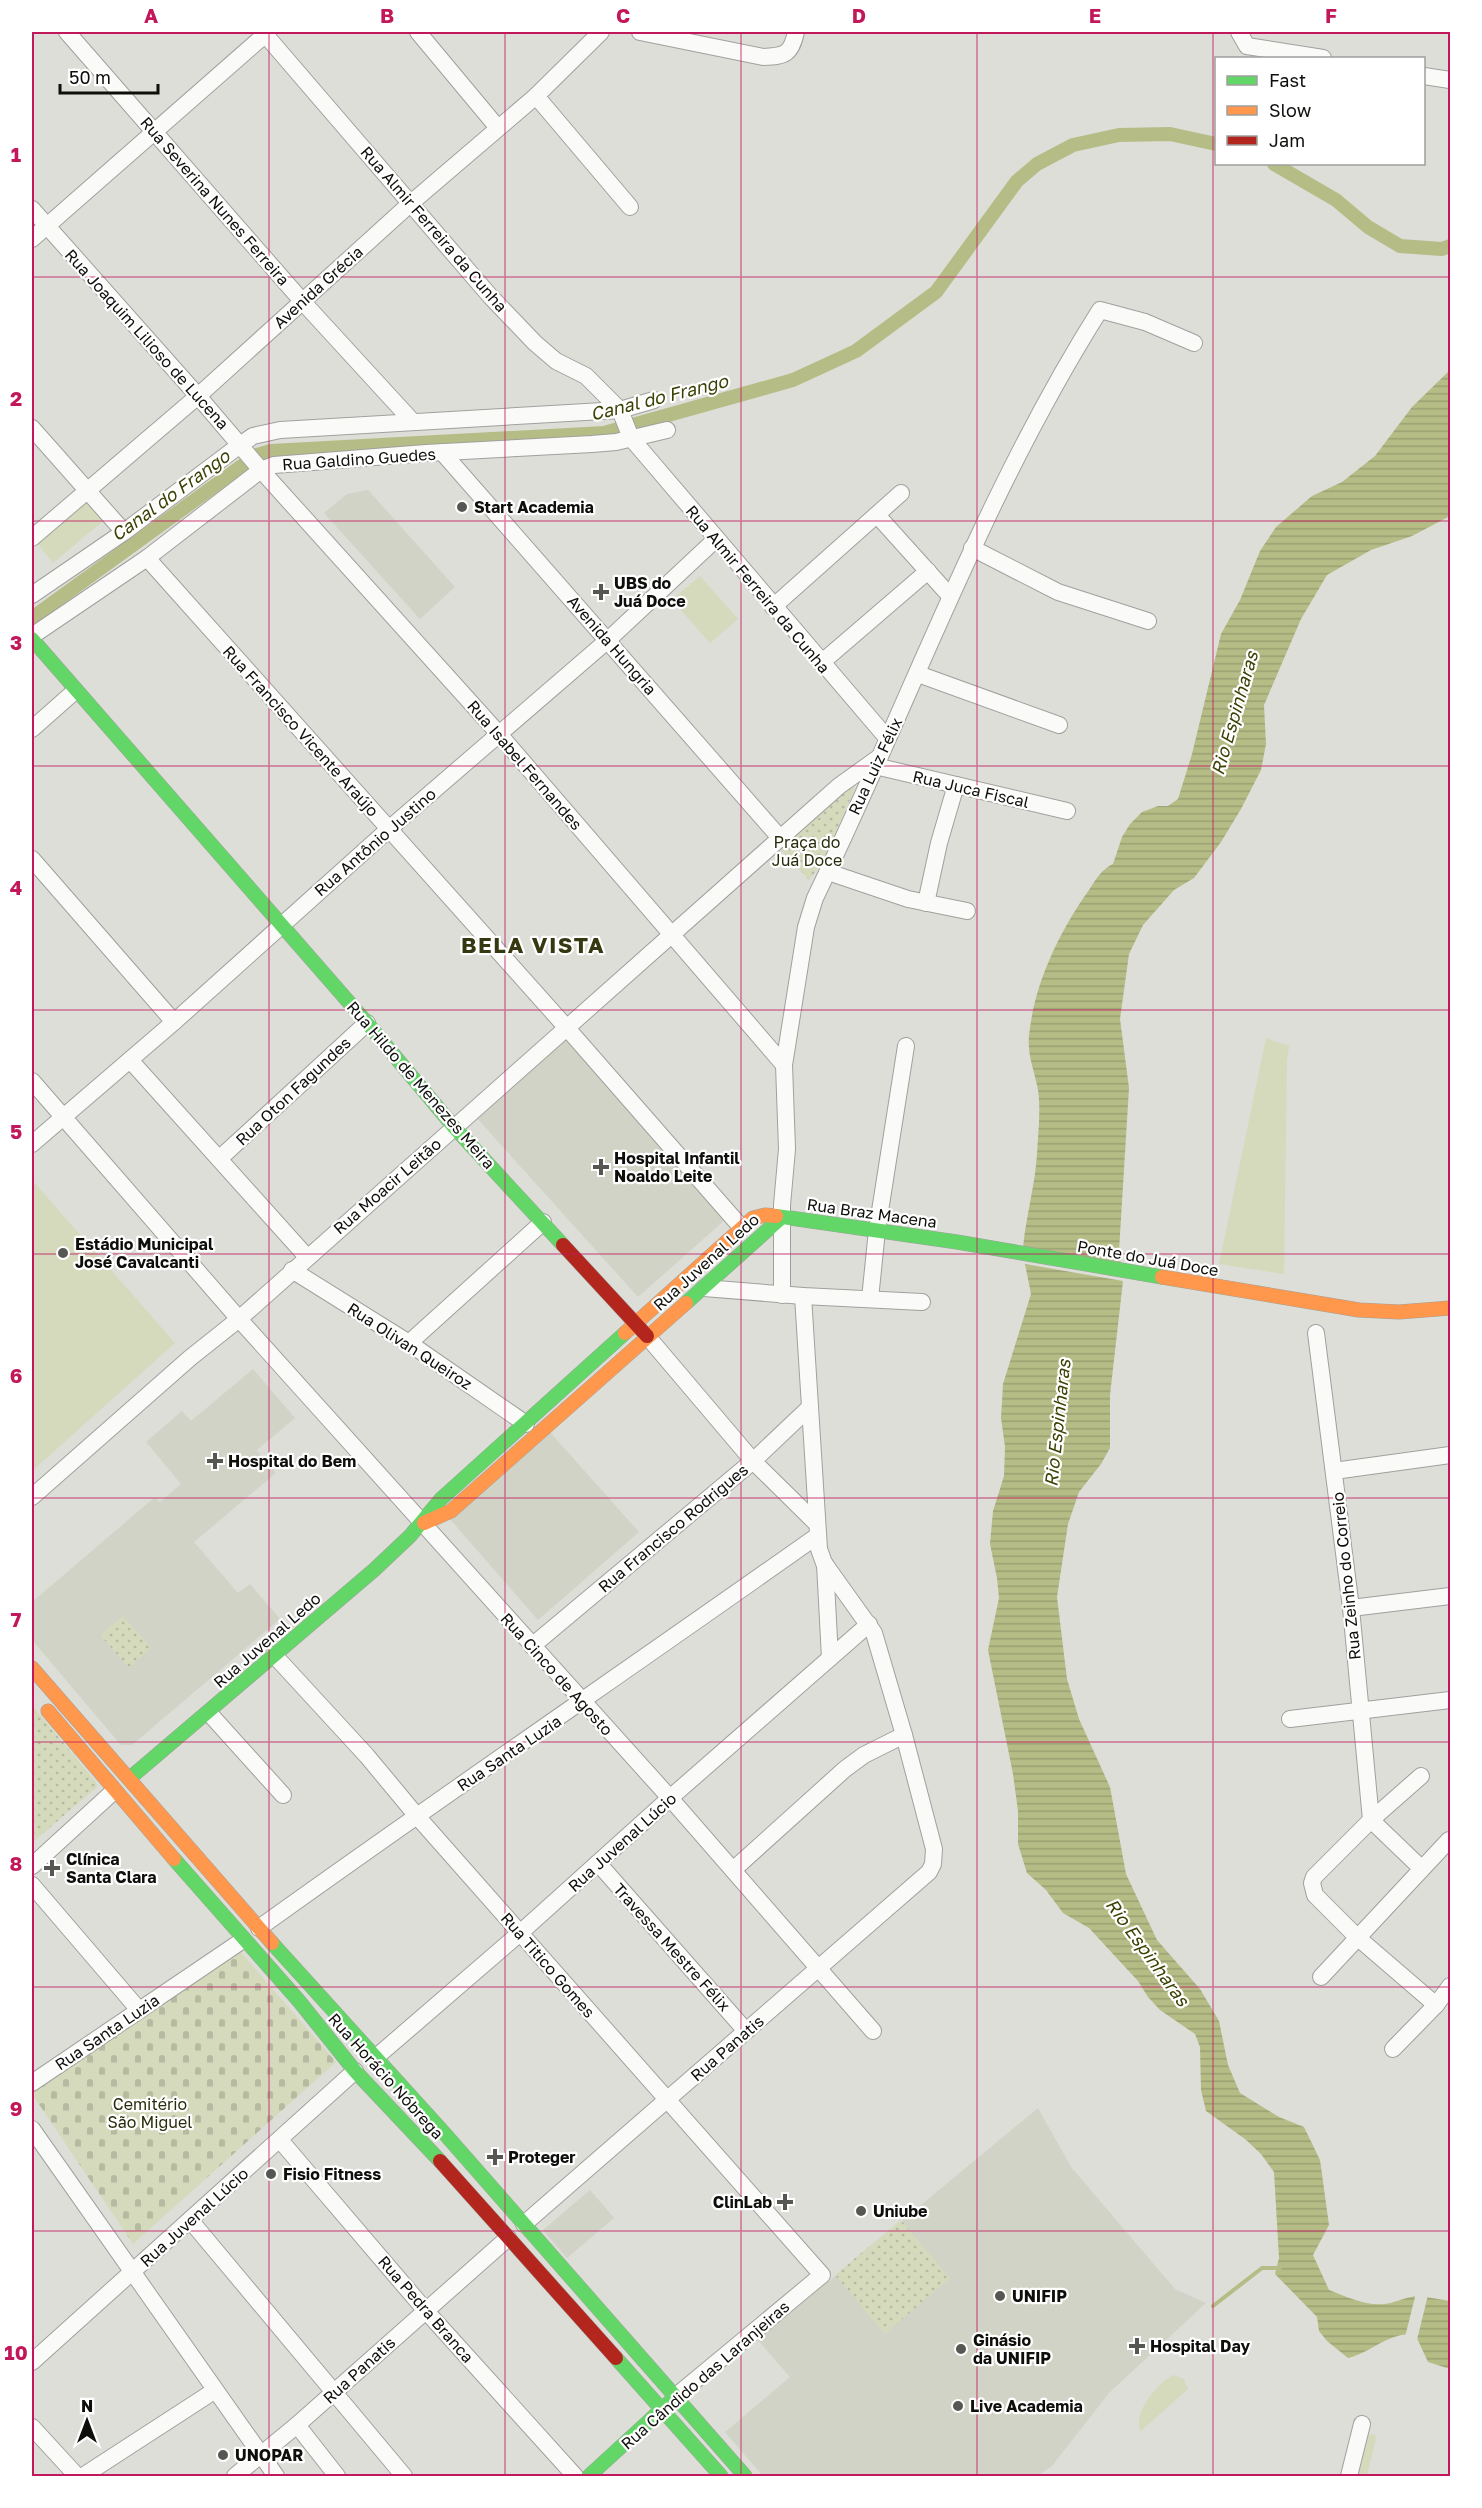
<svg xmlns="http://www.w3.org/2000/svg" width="1482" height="2508" viewBox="0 0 1482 2508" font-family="'Golos Text',sans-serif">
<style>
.built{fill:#d1d3c6}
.grass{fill:#d5dabc}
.cemetery{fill:url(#cemetery-stones)}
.park{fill:url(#park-dots)}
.water{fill:url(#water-rules)}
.pier{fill:#ddded8}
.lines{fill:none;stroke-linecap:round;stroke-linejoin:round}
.stream{stroke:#b6bc85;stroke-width:4}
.canal{stroke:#b6bc85;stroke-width:14}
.street-casing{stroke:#a0a19d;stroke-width:18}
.fast-casing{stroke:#a0a19d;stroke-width:15}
.slow-casing{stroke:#a0a19d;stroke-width:15}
.jam-casing{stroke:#a0a19d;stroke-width:15}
.street{stroke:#fafaf9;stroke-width:16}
.fast{stroke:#63d668;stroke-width:14}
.slow{stroke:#ff974d;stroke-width:14}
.jam{stroke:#b3261e;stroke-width:14}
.grid{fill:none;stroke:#c2185b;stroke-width:1.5;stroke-opacity:0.55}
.poi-dot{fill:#565753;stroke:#fff;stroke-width:2}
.labels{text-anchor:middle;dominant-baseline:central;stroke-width:4.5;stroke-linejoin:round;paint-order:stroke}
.street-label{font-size:16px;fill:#0e0e0b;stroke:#fff}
.poi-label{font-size:16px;font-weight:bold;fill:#0e0e0b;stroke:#fff;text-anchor:start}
.park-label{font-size:16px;fill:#292c0a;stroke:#fff}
.water-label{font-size:18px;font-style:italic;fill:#3c4104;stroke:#fff}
.district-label{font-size:22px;font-weight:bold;letter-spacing:1.5px;fill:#353810;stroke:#fff}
.neatline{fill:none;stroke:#c2185b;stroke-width:2}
.grid-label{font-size:20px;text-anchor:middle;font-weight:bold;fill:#c2185b}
</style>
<defs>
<pattern id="cemetery-stones" width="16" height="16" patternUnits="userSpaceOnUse" patternTransform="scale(1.5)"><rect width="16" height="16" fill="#d5dabc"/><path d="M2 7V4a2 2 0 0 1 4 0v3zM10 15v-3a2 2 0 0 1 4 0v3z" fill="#b6baa0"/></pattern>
<pattern id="park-dots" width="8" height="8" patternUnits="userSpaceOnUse" patternTransform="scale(1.5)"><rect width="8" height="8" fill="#d5dabc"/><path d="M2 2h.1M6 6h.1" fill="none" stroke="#b6baa0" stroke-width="1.8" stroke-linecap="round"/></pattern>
<pattern id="water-rules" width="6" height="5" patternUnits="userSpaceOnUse" patternTransform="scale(1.5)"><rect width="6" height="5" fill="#b6bc85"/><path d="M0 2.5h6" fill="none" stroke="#9ba072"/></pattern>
</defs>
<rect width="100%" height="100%" fill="#ddded8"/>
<g class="built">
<polygon points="368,490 455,587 420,619 324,513 347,494"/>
<polygon points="564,1037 727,1218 638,1297 475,1116"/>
<polygon points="253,1369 295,1418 257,1450 276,1473 194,1542 238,1593 250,1584 280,1619 132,1745 121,1745 32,1640 32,1602 155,1497 160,1502 181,1484 146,1442 182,1411 191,1421"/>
<polygon points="549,1431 639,1532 538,1620 449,1518"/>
<polygon points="1038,2108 1071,2167 1175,2289 1206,2303 1109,2393 1052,2466 1037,2476 763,2476 725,2432 790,2377 758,2340"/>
<polygon points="590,2190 614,2218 567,2258 543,2230"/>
</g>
<g class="grass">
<polygon points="87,502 103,521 53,563 37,543"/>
<polygon points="700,576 738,619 710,643 672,600"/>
<polygon points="1266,1038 1289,1046 1287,1062 1284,1274 1219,1264"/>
<polygon points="32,1180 175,1343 32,1471"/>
<path d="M1174 2375 1184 2379 1188 2389 1141 2431C1131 2415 1158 2381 1174 2375Z"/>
<polygon points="1371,2434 1375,2435 1376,2439 1367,2476 1354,2476 1366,2436"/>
</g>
<polygon class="cemetery" points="238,1949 336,2062 133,2244 32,2094 32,2090"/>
<g class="park">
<polygon points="853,784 855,788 822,863 809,880 781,850"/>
<polygon points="123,1616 151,1648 129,1668 100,1635"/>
<polygon points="32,1705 96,1782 97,1787 32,1843"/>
<polygon points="901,2220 950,2278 885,2334 835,2275"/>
</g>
<g class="water">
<path d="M1450 370V516L1412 536 1371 550 1327 575 1301 619 1264 705 1266 744 1261 770 1241 809 1221 842 1194 878 1174 890 1143 925 1129 954 1120 1019 1129 1088 1119 1251 1121 1265 1023 1248C1026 1216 1035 1186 1037 1154 1038 1133 1041 1111 1038 1090 1035 1072 1027 1055 1029 1036 1034 984 1059 932 1089 890 1096 879 1102 869 1113 864L1122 837 1130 824 1142 812 1158 806H1168L1178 799 1192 754 1221 634 1240 600 1260 551 1276 527 1312 496 1342 482 1375 456 1412 407Z"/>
<path d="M1025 1264 1123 1281 1110 1395V1448L1101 1464 1079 1492 1068 1524 1057 1597 1067 1679 1079 1719 1110 1787 1126 1874 1157 1940 1200 1989 1219 2021 1228 2065 1240 2093 1279 2117 1304 2127 1320 2160 1329 2225 1313 2255 1329 2290C1350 2298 1369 2308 1391 2303 1401 2300 1409 2296 1420 2296L1410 2334C1385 2335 1370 2353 1348 2358L1327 2341 1319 2331 1317 2317 1275 2274 1279 2258 1274 2172 1261 2154 1245 2139 1206 2111 1201 2090 1200 2047 1195 2034 1160 2010 1148 1997 1138 1981 1089 1928 1063 1913 1046 1890 1027 1873 1018 1844V1811L1013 1774 988 1650 999 1598 997 1578 990 1544 993 1511 1004 1476 1005 1447 1001 1418 1003 1384 1031 1294Z"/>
<polygon points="1426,2297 1450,2301 1450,2369 1428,2362 1416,2336"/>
</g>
<polygon class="pier" points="1416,2293 1428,2295 1416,2344 1412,2336 1405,2337"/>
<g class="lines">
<polyline class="stream" points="1213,2306 1262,2268 1280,2268"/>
<g class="canal">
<polyline points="1274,164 1336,200 1368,227 1400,246 1442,249 1450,246"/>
<polyline points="32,618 257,455 271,451 604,433 793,380 856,351 936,292 1017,181 1037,164 1073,145 1119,135 1170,134 1216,144"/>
</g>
<defs>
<g id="street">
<polyline points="67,32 302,301 413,422"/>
<polyline points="263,32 490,296 535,343 556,361 586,376 620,410 631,438 887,738"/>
<polyline points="418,32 498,128"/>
<path d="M640 32 763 57C786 56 791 54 796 32"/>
<polyline points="1239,32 1247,46 1323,58"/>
<polyline points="1424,76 1450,80"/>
<polyline points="536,96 630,207"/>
<polyline points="32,209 198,396 261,470 499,734 784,1065"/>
<polyline points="32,239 268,32"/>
<polyline points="32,428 124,532"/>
<polyline points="442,452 781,839"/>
<polyline points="877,515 950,596"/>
<polyline points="32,538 198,396 411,203 536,96 601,32"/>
<polyline points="972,548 1058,592 1148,621"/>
<polyline points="147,558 566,1027 741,1227"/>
<polyline points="32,595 124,532 240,445 253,436 280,430 620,410 654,400"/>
<polyline points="773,607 901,493"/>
<polyline points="32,636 147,558 261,470 274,465 426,453 592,444 616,442 667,430"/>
<polyline points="821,663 928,571"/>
<polyline points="918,674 1059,725"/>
<polyline points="32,729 75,691"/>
<polyline points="875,766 1067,811"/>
<polyline points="32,859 174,1022"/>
<polyline points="828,872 908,899 967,911"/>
<polyline points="926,903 939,843 956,785"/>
<polyline points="130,1060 307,1257"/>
<polyline points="32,1081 239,1319 670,1798 873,2031"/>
<polyline points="32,1144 174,1022 389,829 608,640 716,539"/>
<polyline points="219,1159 367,1023"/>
<polyline points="292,1270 409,1343 526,1424"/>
<polyline points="704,1288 803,1296 922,1302"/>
<path d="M782 1295V1205L787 1149 784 1065 806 927 815 898C910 702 983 495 1100 310L1145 322 1194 343"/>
<polyline points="870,1299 877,1230 906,1046"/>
<polyline points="1316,1333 1351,1608 1371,1820 1421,1868"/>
<polyline points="647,1336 753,1461 817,1524"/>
<polyline points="409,1343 543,1222"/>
<polyline points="1334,1471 1450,1455"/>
<polyline points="32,1497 190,1358 239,1319 839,786 878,758"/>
<polyline points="825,1564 830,1658"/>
<polyline points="1351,1608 1450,1596"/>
<polyline points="532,1646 753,1461 810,1407"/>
<polyline points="274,1655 367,1756 416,1815 822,2275 675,2397"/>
<polyline points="209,1713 283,1795"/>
<polyline points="1290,1719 1450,1700"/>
<polyline points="1421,1776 1371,1820 1314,1877 1312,1883 1315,1895 1357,1937 1436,2005"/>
<polyline points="598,1863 746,2031"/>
<polyline points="32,1866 114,1791"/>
<polyline points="733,1870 845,1769 864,1755 904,1735"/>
<polyline points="32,1885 139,2010"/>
<path d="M259 1928C444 1795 632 1667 817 1536"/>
<polyline points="1321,1977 1449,1840"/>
<polyline points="1393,2049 1436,2005 1450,1986"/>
<polyline points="374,2059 520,1933 670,1798 869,1624"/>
<polyline points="32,2083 243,1940"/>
<polyline points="32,2129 276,2476"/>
<polyline points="280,2140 426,2311 575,2476"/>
<polyline points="190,2220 404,2476"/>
<polyline points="524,2224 929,1872 933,1864 934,1849 904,1735 874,1633 824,1563 819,1549 803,1296"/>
<polyline points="32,2362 355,2071"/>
<polyline points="297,2425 337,2476"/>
<polyline points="32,2427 77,2476"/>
<polyline points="83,2476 214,2391"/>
<polyline points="235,2476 297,2425 508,2238"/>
<polyline points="1349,2476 1362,2424"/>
</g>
<g id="fast">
<polyline points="32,639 367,1023 454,1127 563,1245"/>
<polyline points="776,1216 957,1242 1162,1277"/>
<polyline points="686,1303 782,1217"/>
<polyline points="130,1778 374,1570 410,1536 441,1499 625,1333"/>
<polyline points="174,1859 299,2001 355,2071 440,2161"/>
<polyline points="272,1943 445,2134 745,2476"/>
<polyline points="616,2358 721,2476"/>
<polyline points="589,2476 674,2398"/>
</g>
<g id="slow">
<polyline points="1162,1277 1359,1310 1399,1312 1450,1308"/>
<polyline points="625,1333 753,1218 765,1215 776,1216"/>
<polyline points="424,1523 451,1511 686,1303"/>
<polyline points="32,1668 272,1943"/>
<polyline points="48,1711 174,1859"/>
</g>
<g id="jam">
<polyline points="563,1245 647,1336"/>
<polyline points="440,2161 616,2358"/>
</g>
</defs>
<use href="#street" class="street-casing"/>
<use href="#fast" class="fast-casing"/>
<use href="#slow" class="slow-casing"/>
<use href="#jam" class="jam-casing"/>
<use href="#street" class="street"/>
<use href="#fast" class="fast"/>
<use href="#slow" class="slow"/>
<use href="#jam" class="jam"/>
</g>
<path class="grid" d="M269 32V2476M505 32V2476M741 32V2476M977 32V2476M1213 32V2476M32 277H1450M32 521H1450M32 766H1450M32 1010H1450M32 1254H1450M32 1498H1450M32 1742H1450M32 1987H1450M32 2231H1450"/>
<g class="poi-dot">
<circle cx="462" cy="507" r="6"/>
<path d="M598 583h6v6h6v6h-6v6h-6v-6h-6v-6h6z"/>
<path d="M598 1158h6v6h6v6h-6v6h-6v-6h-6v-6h6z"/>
<circle cx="63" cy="1253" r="6"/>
<path d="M212 1452h6v6h6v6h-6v6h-6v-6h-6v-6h6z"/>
<path d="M49 1859h6v6h6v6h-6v6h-6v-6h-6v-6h6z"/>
<path d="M492 2148h6v6h6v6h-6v6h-6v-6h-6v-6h6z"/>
<circle cx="271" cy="2174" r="6"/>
<path d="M782 2193h6v6h6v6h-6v6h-6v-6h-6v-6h6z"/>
<circle cx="861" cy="2211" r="6"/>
<circle cx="1000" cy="2296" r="6"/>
<path d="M1134 2337h6v6h6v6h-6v6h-6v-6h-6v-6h6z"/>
<circle cx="961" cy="2349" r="6"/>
<circle cx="958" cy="2406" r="6"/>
<circle cx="223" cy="2455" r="6"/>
</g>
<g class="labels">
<g class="street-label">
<text transform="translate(215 201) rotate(49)">Rua Severina Nunes Ferreira</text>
<text transform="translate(434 229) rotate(49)">Rua Almir Ferreira da Cunha</text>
<text transform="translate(318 287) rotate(-42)">Avenida Grécia</text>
<text transform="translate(147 339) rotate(48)">Rua Joaquim Lilioso de Lucena</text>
<text transform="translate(359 459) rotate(-4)">Rua Galdino Guedes</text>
<text transform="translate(758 589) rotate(50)">Rua Almir Ferreira da Cunha</text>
<text transform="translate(612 645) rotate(49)">Avenida Hungria</text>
<text transform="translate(301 731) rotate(48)">Rua Francisco Vicente Araújo</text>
<text transform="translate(525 765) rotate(49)">Rua Isabel Fernandes</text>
<text transform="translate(875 766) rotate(-65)">Rua Luiz Félix</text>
<text transform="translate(971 789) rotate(13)">Rua Juca Fiscal</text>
<text transform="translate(375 842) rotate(-41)">Rua Antônio Justino</text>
<text transform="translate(421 1085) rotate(49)">Rua Hildo de Menezes Meira</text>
<text transform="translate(293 1091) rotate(-43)">Rua Oton Fagundes</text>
<text transform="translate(387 1186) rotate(-41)">Rua Moacir Leitão</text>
<text transform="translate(872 1213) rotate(8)">Rua Braz Macena</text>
<text transform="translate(1148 1258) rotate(10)">Ponte do Juá Doce</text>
<text transform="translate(706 1262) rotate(-42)">Rua Juvenal Ledo</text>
<text transform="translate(410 1346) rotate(33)">Rua Olivan Queiroz</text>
<text transform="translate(673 1528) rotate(-40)">Rua Francisco Rodrigues</text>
<text transform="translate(1346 1576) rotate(-96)">Rua Zeinho do Correio</text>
<text transform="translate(267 1640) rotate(-41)">Rua Juvenal Ledo</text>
<text transform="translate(557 1674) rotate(48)">Rua Cinco de Agosto</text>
<text transform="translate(509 1753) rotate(-34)">Rua Santa Luzia</text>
<text transform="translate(622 1842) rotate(-42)">Rua Juvenal Lúcio</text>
<text transform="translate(672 1947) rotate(48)">Travessa Mestre Félix</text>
<text transform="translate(548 1965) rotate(49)">Rua Titico Gomes</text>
<text transform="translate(107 2032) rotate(-34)">Rua Santa Luzia</text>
<text transform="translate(727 2048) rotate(-41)">Rua Panatis</text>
<text transform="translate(386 2076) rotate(48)">Rua Horácio Nóbrega</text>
<text transform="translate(194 2217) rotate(-42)">Rua Juvenal Lúcio</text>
<text transform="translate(426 2309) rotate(49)">Rua Pedra Branca</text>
<text transform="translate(359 2370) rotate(-42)">Rua Panatis</text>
<text transform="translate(705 2375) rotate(-41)">Rua Cândido das Laranjeiras</text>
</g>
<g class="poi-label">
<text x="474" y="507">Start Academia</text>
<text x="614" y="583">UBS do<tspan x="614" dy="18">Juá Doce</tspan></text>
<text x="614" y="1158">Hospital Infantil<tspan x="614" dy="18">Noaldo Leite</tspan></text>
<text x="75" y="1244">Estádio Municipal<tspan x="75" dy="18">José Cavalcanti</tspan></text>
<text x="228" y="1461">Hospital do Bem</text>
<text x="66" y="1859">Clínica<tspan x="66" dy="18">Santa Clara</tspan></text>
<text x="508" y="2157">Proteger</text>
<text x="283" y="2174">Fisio Fitness</text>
<text x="772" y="2202" text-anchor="end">ClinLab</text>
<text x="873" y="2211">Uniube</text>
<text x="1012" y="2296">UNIFIP</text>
<text x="973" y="2340">Ginásio<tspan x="973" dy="18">da UNIFIP</tspan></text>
<text x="1150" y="2346">Hospital Day</text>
<text x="970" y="2406">Live Academia</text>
<text x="235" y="2455">UNOPAR</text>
</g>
<g class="park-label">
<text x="807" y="842">Praça do<tspan x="807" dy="18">Juá Doce</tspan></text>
<text x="150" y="2104">Cemitério<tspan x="150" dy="18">São Miguel</tspan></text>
</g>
<g class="water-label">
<text transform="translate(659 397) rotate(-14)">Canal do Frango</text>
<text transform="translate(170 495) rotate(-36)">Canal do Frango</text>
<text transform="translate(1234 713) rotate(-74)">Rio Espinharas</text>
<text transform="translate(1057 1423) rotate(-84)">Rio Espinharas</text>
<text transform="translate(1148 1952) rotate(54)">Rio Espinharas</text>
</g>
<g class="district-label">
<text x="533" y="944">BELA VISTA</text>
</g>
</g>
<rect width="1482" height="2508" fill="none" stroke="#ffffff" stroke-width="66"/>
<rect x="1215" y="57" width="210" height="108" fill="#ffffff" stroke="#9f9f9d" stroke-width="1.5"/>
<rect x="1227" y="76" width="30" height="9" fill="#63d668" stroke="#9f9f9d" stroke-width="1.5"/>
<text x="1269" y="87" font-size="18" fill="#0e0e0b">Fast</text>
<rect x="1227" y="106" width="30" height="9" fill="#ff974d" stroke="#9f9f9d" stroke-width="1.5"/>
<text x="1269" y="117" font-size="18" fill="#0e0e0b">Slow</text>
<rect x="1227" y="136" width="30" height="9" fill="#b3261e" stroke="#9f9f9d" stroke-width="1.5"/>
<text x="1269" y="147" font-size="18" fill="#0e0e0b">Jam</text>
<g transform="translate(87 2421)" stroke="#ffffff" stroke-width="4.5" paint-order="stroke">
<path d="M0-4.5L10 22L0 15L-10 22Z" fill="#0e0e0b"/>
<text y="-9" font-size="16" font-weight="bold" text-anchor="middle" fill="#0e0e0b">N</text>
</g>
<path d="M60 84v9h98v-9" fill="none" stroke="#0e0e0b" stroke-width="3"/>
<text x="69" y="84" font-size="18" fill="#0e0e0b" stroke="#ffffff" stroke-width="4.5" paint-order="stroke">50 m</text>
<rect x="33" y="33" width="1416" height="2442" class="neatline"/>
<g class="grid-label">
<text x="151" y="23">A</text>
<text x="387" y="23">B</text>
<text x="623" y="23">C</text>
<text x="859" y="23">D</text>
<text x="1095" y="23">E</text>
<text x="1331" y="23">F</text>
<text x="16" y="162">1</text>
<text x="16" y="406">2</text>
<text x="16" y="650">3</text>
<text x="16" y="895">4</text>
<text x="16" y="1139">5</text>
<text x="16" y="1383">6</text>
<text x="16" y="1627">7</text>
<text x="16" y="1871">8</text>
<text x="16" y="2116">9</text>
<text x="16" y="2360">10</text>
</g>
</svg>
